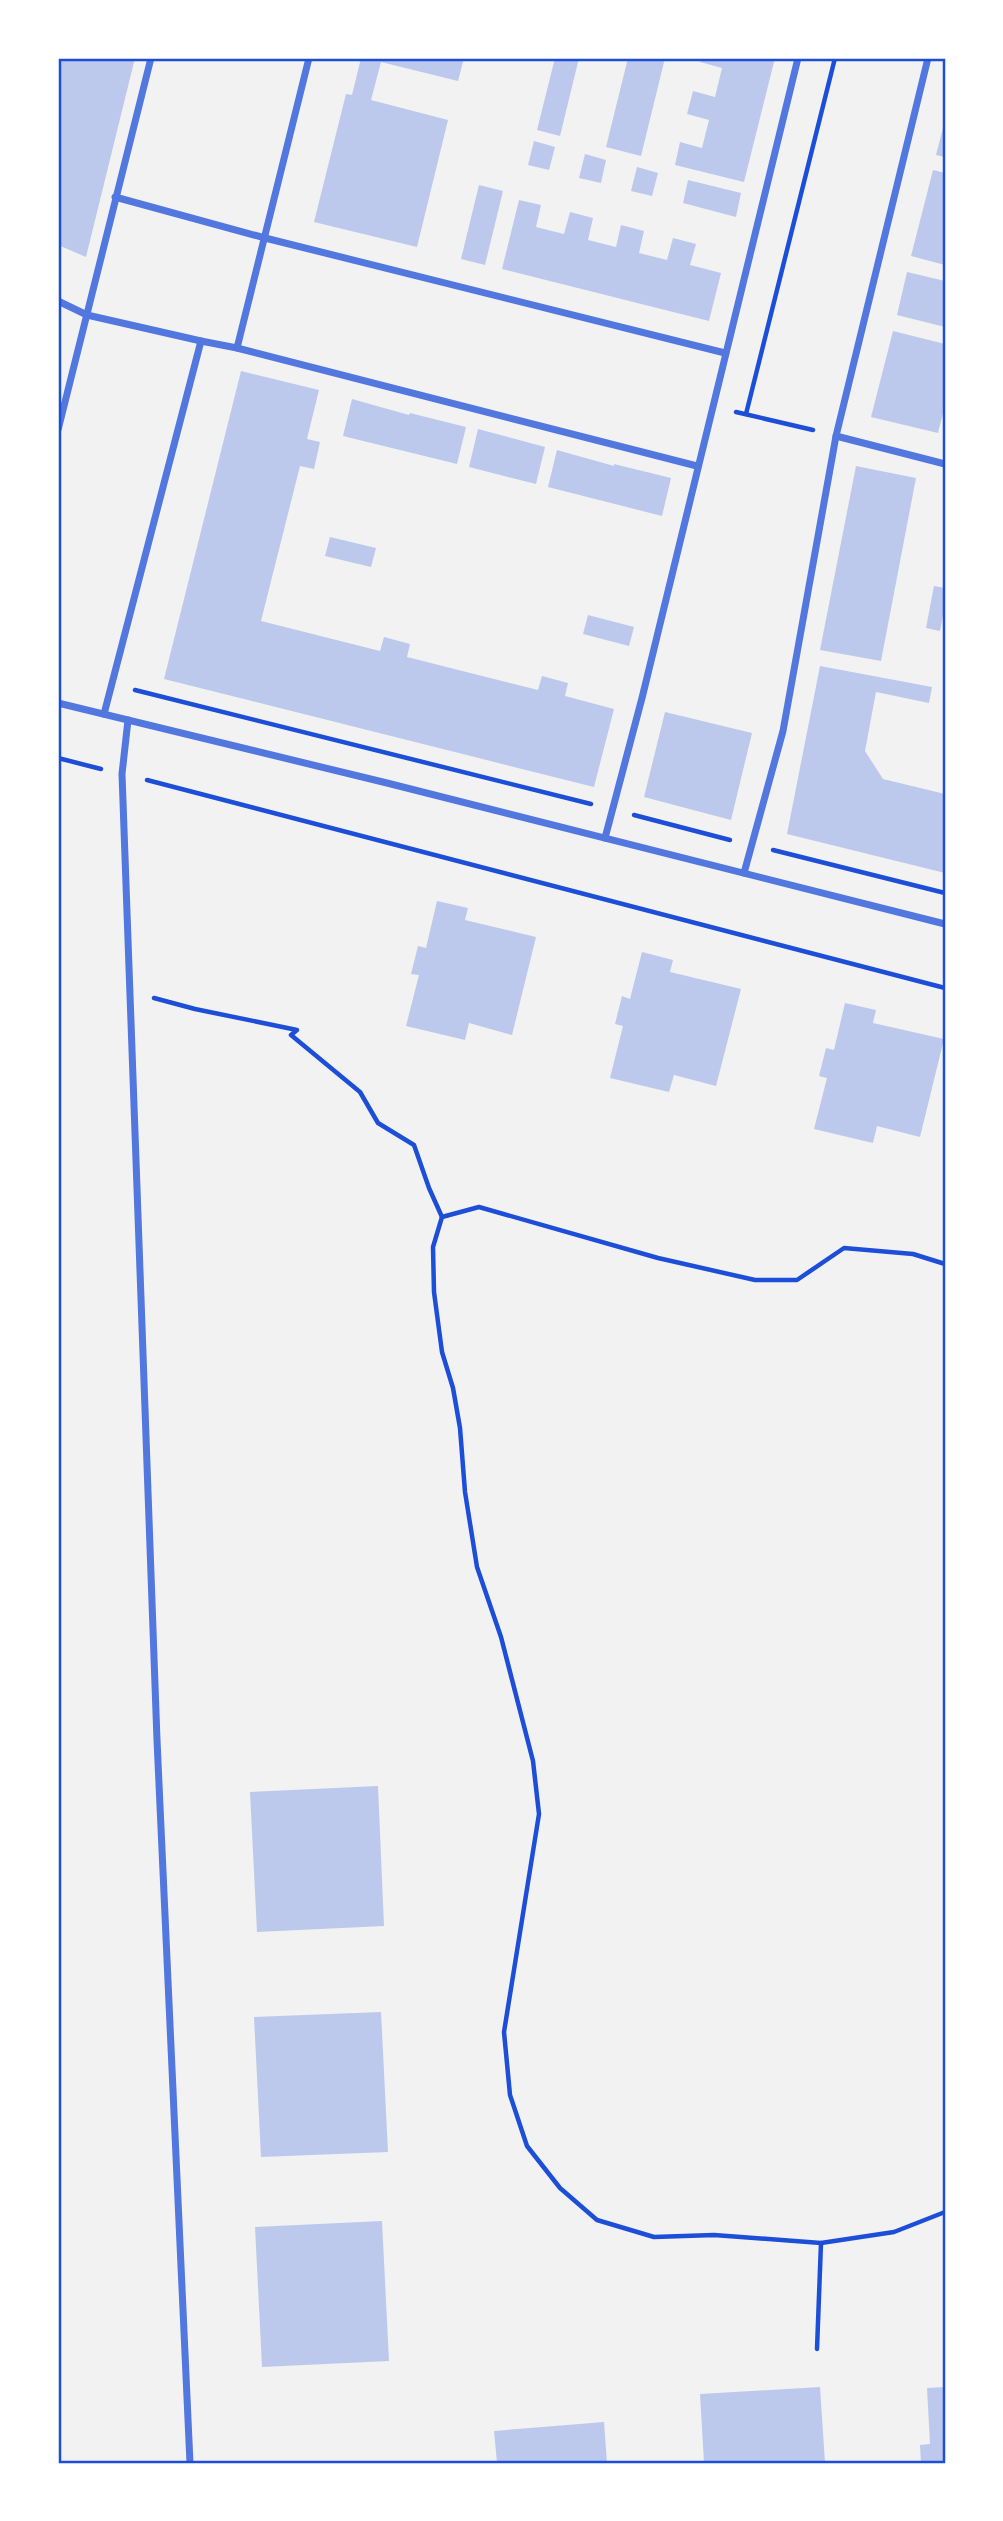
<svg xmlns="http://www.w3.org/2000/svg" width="1003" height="2521" viewBox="0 0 1003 2521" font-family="'Alegreya Sans',sans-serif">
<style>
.building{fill:#bdc9ec}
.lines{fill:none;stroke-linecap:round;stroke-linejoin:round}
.path{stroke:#1d4ed8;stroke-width:4.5}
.minor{stroke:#5277de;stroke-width:7}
.neatline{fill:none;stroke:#1d4ed8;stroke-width:2.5}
</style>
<rect width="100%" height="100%" fill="#f2f2f2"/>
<g class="building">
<polygon points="58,58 135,58 86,257 58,245"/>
<polygon points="361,58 464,58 458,81 381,62 371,100 448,120 417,247 314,222 346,94 352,95"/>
<polygon points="555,58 579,58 560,136 537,130"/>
<polygon points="628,58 665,58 641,156 606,147"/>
<polygon points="701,58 775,58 744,182 675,165 680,142 702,148 709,120 687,114 693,91 715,97 722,68 700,62"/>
<polygon points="944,124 945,124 945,157 936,155"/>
<polygon points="534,141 555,147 549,170 528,165"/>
<polygon points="585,154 606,160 601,183 579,178"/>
<polygon points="637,167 658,173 652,196 631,191"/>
<polygon points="933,170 945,173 945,265 911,256"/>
<polygon points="688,180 741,193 736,217 683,203"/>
<polygon points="479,185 503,191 485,265 461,259"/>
<polygon points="519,200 541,205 536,227 564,234 570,212 593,218 588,240 616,247 621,225 644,231 639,253 667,260 673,238 696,244 690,265 721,273 709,321 502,269"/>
<polygon points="907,272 945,281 945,327 897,315"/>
<polygon points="893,331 945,344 945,405 938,433 871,417"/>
<polygon points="241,371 319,390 307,439 320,442 314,469 300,466 261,621 380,651 384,637 410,644 407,657 538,690 542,676 568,683 565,696 614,709 594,787 164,679"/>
<polygon points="352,399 409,415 410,413 466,427 457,464 343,436"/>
<polygon points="478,429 545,447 536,484 469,467"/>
<polygon points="557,450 614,466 614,464 671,478 662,516 548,487"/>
<polygon points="856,466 916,478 881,661 820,650"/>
<polygon points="330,537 376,548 371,567 325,556"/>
<polygon points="934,586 945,588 945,605 940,631 926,628"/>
<polygon points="588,615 634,627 629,646 583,634"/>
<polygon points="820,666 932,687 929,703 876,692 865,751 883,779 945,794 945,873 787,834"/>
<polygon points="665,712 752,733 731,820 644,797"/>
<polygon points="437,901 468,908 465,920 536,937 512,1035 469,1023 465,1040 406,1026 419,975 411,974 418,946 426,948"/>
<polygon points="642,952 673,960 670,972 741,989 716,1086 674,1075 669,1092 610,1078 623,1026 615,1024 622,996 630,999"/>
<polygon points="845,1003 876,1010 873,1023 944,1039 920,1137 877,1126 873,1143 814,1129 827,1078 819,1076 826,1048 834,1050"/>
<polygon points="378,1786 384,1926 257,1932 250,1792"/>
<polygon points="381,2012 388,2152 261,2157 254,2017"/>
<polygon points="382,2221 389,2361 262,2367 255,2227"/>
<polygon points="820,2387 825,2463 704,2463 700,2394"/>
<polygon points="945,2387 945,2463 921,2463 920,2445 930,2444 927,2388"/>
<polygon points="604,2422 607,2463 497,2463 494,2431"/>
</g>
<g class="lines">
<g class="path">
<polyline points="736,412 813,430"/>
<polyline points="746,414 835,58"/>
<polyline points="135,690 591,804"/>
<polyline points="58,758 101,769"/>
<polyline points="147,780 945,988"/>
<polyline points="634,815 730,840"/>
<polyline points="773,850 945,893"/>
<polyline points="154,998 195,1009 297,1030 291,1035 360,1092 378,1123 414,1145 429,1188 442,1217"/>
<polyline points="945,1264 913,1254 844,1248 797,1280 755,1280 658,1258 479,1207 442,1217 433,1247 434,1292 442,1352 453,1388 460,1428 465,1492 477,1567 501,1637 533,1761 539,1814 504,2032 510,2095 527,2146 560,2188 597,2220 654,2237 714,2235 821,2243 894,2232 945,2212"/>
<polyline points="817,2349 821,2243"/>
</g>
<g class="minor">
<polyline points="115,197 265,238 725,353"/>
<polyline points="58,301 87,315 201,341"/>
<polyline points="237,348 697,466"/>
<polyline points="58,430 151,58"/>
<polyline points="836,436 945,464"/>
<polyline points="58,703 387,783 945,924"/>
<polyline points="104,714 201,341 237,348 309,58"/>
<polyline points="128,720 122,774 157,1740 190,2463"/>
<polyline points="605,838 642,698 798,58"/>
<polyline points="744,873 783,731 836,436 928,58"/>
</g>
</g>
<rect width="1003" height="2521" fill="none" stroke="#ffffff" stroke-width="119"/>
<rect x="60" y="60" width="884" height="2402" class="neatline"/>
</svg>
